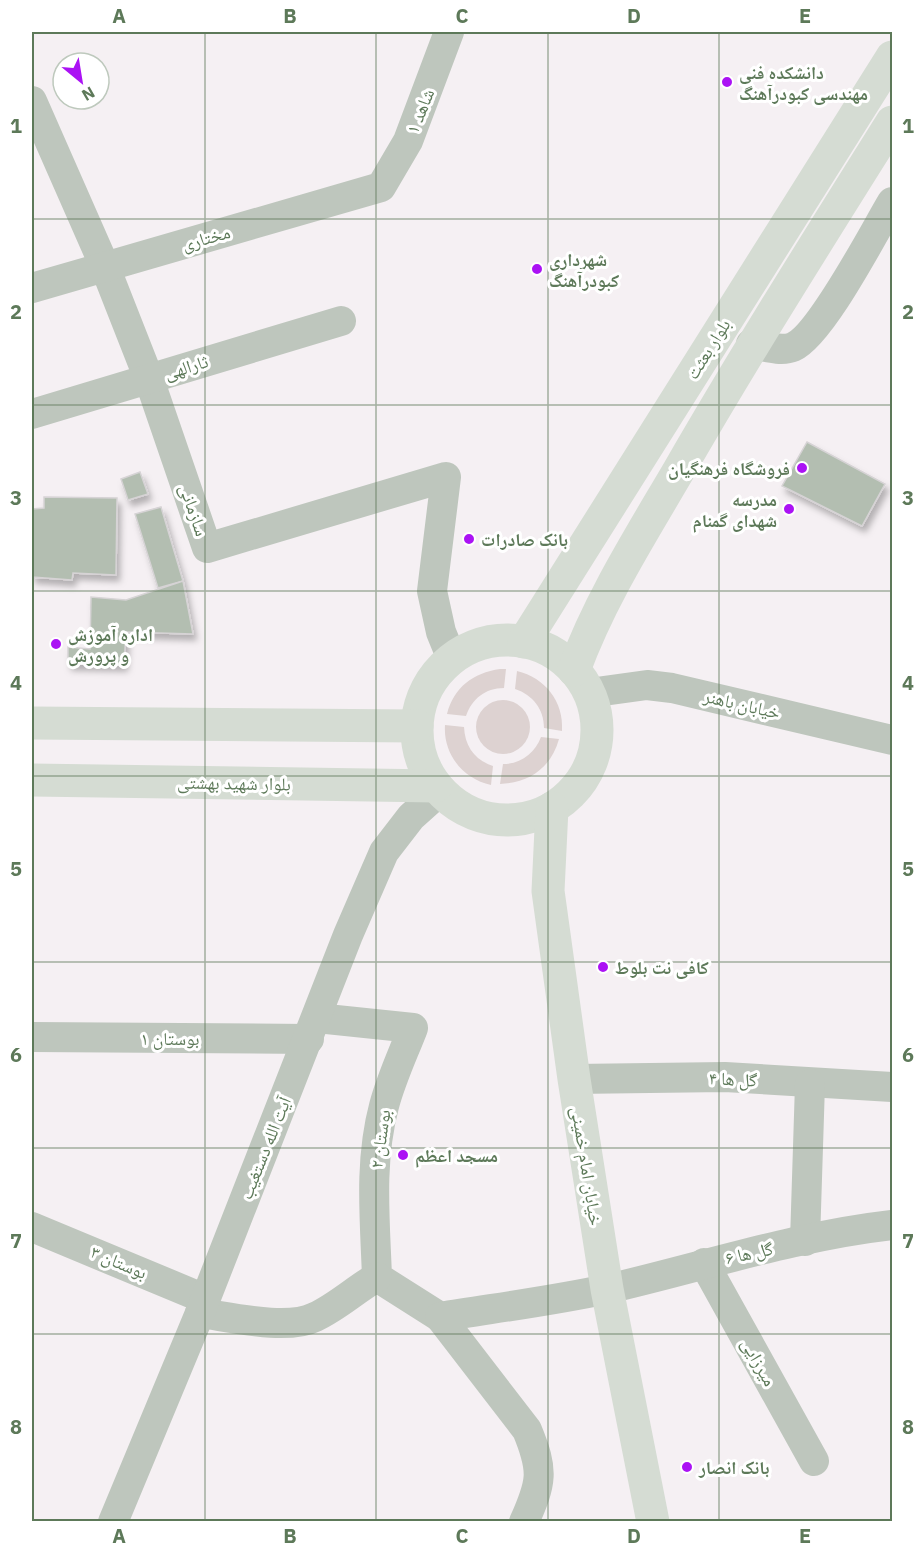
<svg xmlns="http://www.w3.org/2000/svg" width="924" height="1553" viewBox="0 0 924 1553" font-family="'IBM Plex Sans','Noto Naskh Arabic',sans-serif">
<style>
.green{fill:#ddd2d1}
.building{fill:#b3beb1;stroke:#d6d3d5;stroke-width:1.5;filter:url(#shadow)}
.lines{fill:none;stroke-linecap:round;stroke-linejoin:round}
.minor{stroke:#bec6bd;stroke-width:30}
.major{stroke:#d5dcd3;stroke-width:33}
.grid{fill:none;stroke:#5d7959;stroke-width:1.5;stroke-opacity:0.55}
.poi-dot{fill:#ab12f4;stroke:#fff;stroke-width:2}
.labels{text-anchor:middle;dominant-baseline:central;stroke-width:6;stroke-linejoin:round;paint-order:stroke}
.poi-label{font-size:18px;font-weight:bold;fill:#5d7959;stroke:#fff;text-anchor:start}
.street-label{font-size:18px;fill:#5d7959;stroke:#fff}
.neatline{fill:none;stroke:#5d7959;stroke-width:2}
.grid-label{font-size:20px;text-anchor:middle;font-weight:bold;fill:#5d7959}
</style>
<defs>
<filter id="shadow"><feDropShadow dx="3.5" dy="6" stdDeviation="3" flood-color="#0004"/></filter>
</defs>
<rect width="100%" height="100%" fill="#f5f0f3"/>
<g class="green">
<path d="M500 669H506L504 688C485 688 472 699 466 716L447 714C454 687 473 673 500 669Z"/>
<path d="M517 671C545 678 564 701 562 731L544 728C544 709 533 695 515 689Z"/>
<circle cx="503" cy="727" r="27"/>
<path d="M445 725 464 727C465 747 475 760 493 766L491 785C463 779 443 754 445 725Z"/>
<path d="M541 737 559 739C551 768 529 783 500 784L503 764C521 764 535 753 541 737Z"/>
</g>
<g class="building">
<polygon points="807,442 885,484 862,526 782,486"/>
<polygon points="140,472 148,494 128,500 121,479"/>
<polygon points="44,497 117,498 116,575 73,573 72,580 32,577 32,509 44,508"/>
<polygon points="161,507 183,581 158,588 135,514"/>
<polygon points="183,581 193,634 126,632 124,665 68,664 68,647 90,649 91,597 126,600"/>
</g>
<g class="lines">
<g class="minor">
<polyline points="32,101 105,267 149,379 207,548 446,477 432,591 441,632 452,659"/>
<polyline points="32,288 381,187 408,141 449,32"/>
<path d="M751 344C763 346 781 352 793 347 821 335 874 232 892 202"/>
<polyline points="32,414 341,321"/>
<polyline points="589,693 647,685 672,688 892,740"/>
<path d="M317 1018 413 1028C403 1054 391 1079 384 1106 369 1162 375 1220 377 1277L440 1317"/>
<polyline points="32,1037 309,1039"/>
<polyline points="574,1079 725,1077 892,1087"/>
<polyline points="32,1227 205,1299"/>
<polyline points="805,1241 810,1084"/>
<polyline points="704,1263 814,1461"/>
<path d="M200 1313C230 1317 287 1331 315 1317 337 1307 356 1289 377 1277"/>
<polyline points="113,1522 200,1313 348,935 384,852 411,817 440,791"/>
<path d="M524 1522C542 1482 544 1471 527 1430L440 1317C495 1308 552 1301 607 1289 702 1267 795 1236 892 1225"/>
</g>
<g class="major">
<circle cx="507" cy="730" r="90"/>
<polyline points="524,642 892,57"/>
<path d="M574 670C600 599 641 535 679 470 747 352 820 237 892 122"/>
<polyline points="32,723 417,726"/>
<polyline points="32,780 436,786"/>
<polyline points="552,808 548,891 574,1079 607,1289 653,1522"/>
</g>
</g>
<path class="grid" d="M205 32V1522M376 32V1522M548 32V1522M719 32V1522M32 219H892M32 405H892M32 591H892M32 776H892M32 962H892M32 1148H892M32 1334H892"/>
<g class="poi-dot">
<circle cx="727" cy="82" r="6"/>
<circle cx="537" cy="269" r="6"/>
<circle cx="802" cy="468" r="6"/>
<circle cx="789" cy="509" r="6"/>
<circle cx="469" cy="539" r="6"/>
<circle cx="56" cy="644" r="6"/>
<circle cx="603" cy="967" r="6"/>
<circle cx="403" cy="1155" r="6"/>
<circle cx="687" cy="1467" r="6"/>
</g>
<g class="labels">
<g class="poi-label">
<text x="739" y="72">دانشکده فنی<tspan x="739" dy="21">مهندسی کبودرآهنگ</tspan></text>
<text x="549" y="259">شهرداری<tspan x="549" dy="21">کبودرآهنگ</tspan></text>
<text x="790" y="468" text-anchor="end">فروشگاه فرهنگیان</text>
<text x="777" y="499" text-anchor="end">مدرسه<tspan x="777" dy="21">شهدای گمنام</tspan></text>
<text x="481" y="539">بانک صادرات</text>
<text x="68" y="634">اداره آموزش<tspan x="68" dy="21">و پرورش</tspan></text>
<text x="615" y="967">کافی نت بلوط</text>
<text x="415" y="1155">مسجد اعظم</text>
<text x="699" y="1467">بانک انصار</text>
</g>
<g class="street-label">
<text transform="translate(420 111) rotate(-68)">شاهد ۱</text>
<text transform="translate(206 238) rotate(-16)">مختاری</text>
<text transform="translate(708 349) rotate(-58)">بلوار بعثت</text>
<text transform="translate(186 367) rotate(-17)">ثارالهی</text>
<text transform="translate(194 510) rotate(71)">سازمانی</text>
<text transform="translate(742 704) rotate(13)">خیابان باهنر</text>
<text transform="translate(234 783) rotate(1)">بلوار شهید بهشتی</text>
<text x="170" y="1038">بوستان ۱</text>
<text transform="translate(733 1079) rotate(3)">گل ها ۴</text>
<text transform="translate(380 1139) rotate(-82)">بوستان ۲</text>
<text transform="translate(265 1148) rotate(-68)">آیت الله دستغیب</text>
<text transform="translate(587 1166) rotate(81)">خیابان امام خمینی</text>
<text transform="translate(749 1253) rotate(-12)">گل ها ۶</text>
<text transform="translate(119 1262) rotate(23)">بوستان ۳</text>
<text transform="translate(759 1362) rotate(61)">میرزایی</text>
</g>
</g>
<rect width="924" height="1553" fill="none" stroke="#ffffff" stroke-width="66"/>
<g transform="translate(81 81) rotate(150)"><circle r="28" fill="#ffffff" stroke="#bec9bd" stroke-width="1.5"/>
<path d="M0-4.5L10 22L0 15L-10 22Z" fill="#ab12f4"/>
<text y="-9" font-size="16" font-weight="bold" text-anchor="middle" fill="#5d7959">N</text>
</g>
<rect x="33" y="33" width="858" height="1487" class="neatline"/>
<g class="grid-label">
<text x="119" y="23">A</text>
<text x="290" y="23">B</text>
<text x="462" y="23">C</text>
<text x="634" y="23">D</text>
<text x="805" y="23">E</text>
<text x="16" y="133">1</text>
<text x="908" y="133">1</text>
<text x="16" y="319">2</text>
<text x="908" y="319">2</text>
<text x="16" y="505">3</text>
<text x="908" y="505">3</text>
<text x="16" y="690">4</text>
<text x="908" y="690">4</text>
<text x="16" y="876">5</text>
<text x="908" y="876">5</text>
<text x="16" y="1062">6</text>
<text x="908" y="1062">6</text>
<text x="16" y="1248">7</text>
<text x="908" y="1248">7</text>
<text x="16" y="1434">8</text>
<text x="908" y="1434">8</text>
<text x="119" y="1543">A</text>
<text x="290" y="1543">B</text>
<text x="462" y="1543">C</text>
<text x="634" y="1543">D</text>
<text x="805" y="1543">E</text>
</g>
</svg>
